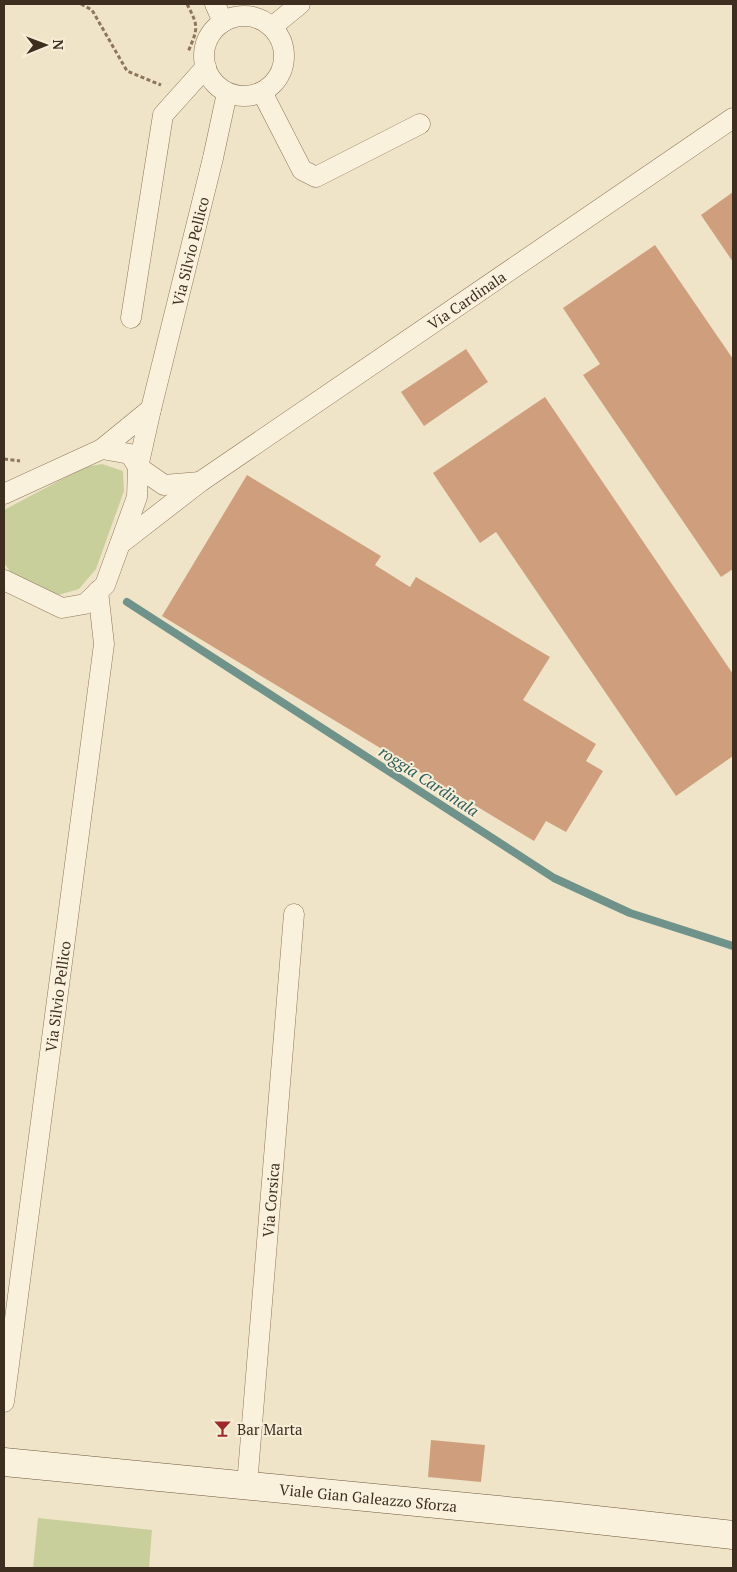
<svg xmlns="http://www.w3.org/2000/svg" width="737" height="1572" viewBox="0 0 737 1572" font-family="'PT Serif',serif">
<style>
.green{fill:#c9cf9b}
.lines{fill:none;stroke-linecap:round;stroke-linejoin:round}
.stream{stroke:#6f938a;stroke-width:8}
.building{fill:#cf9f7d}
.street-casing{stroke:#8d765c;stroke-width:21}
.secondary-casing{stroke:#6f573f;stroke-width:29}
.path{stroke:#8d765c;stroke-width:3;stroke-dasharray:4 2.5;stroke-linecap:butt}
.street{stroke:#faf1dc;stroke-width:20}
.secondary{stroke:#faf1dc;stroke-width:28}
.labels{text-anchor:middle;dominant-baseline:central;stroke-width:4;stroke-linejoin:round;paint-order:stroke}
.street-label{font-size:15px;fill:#3d2e20;stroke:#f7eed8}
.poi-label{font-size:15px;fill:#3d2e20;stroke:#f7eed8;text-anchor:start}
.water-label{font-size:16px;font-style:italic;fill:#2f5d5a;stroke:#f7eed8}
</style>
<rect width="100%" height="100%" fill="#f0e4c8"/>
<g class="green">
<polygon points="102,464 123,471 124,491 96,569 79,589 58,595 12,574 4,563 4,510 85,467"/>
<polygon points="38,1518 152,1530 149,1568 33,1568"/>
</g>
<g class="lines">
<polyline class="stream" points="127,602 554,878 630,913 733,946"/>
</g>
<g class="building">
<polygon points="733,192 733,262 701,215"/>
<polygon points="655,245 733,359 733,569 721,577 583,375 600,364 563,308"/>
<polygon points="466,349 488,382 424,426 401,392"/>
<polygon points="545,397 733,674 733,756 676,796 496,532 480,543 433,473"/>
<polygon points="247,475 381,556 375,565 410,587 416,577 550,657 523,700 596,744 586,761 603,771 566,832 546,821 534,841 162,616"/>
<polygon points="431,1440 485,1445 481,1482 428,1477"/>
</g>
<g class="lines">
<defs>
<g id="street">
<polyline points="215,4 223,22"/>
<circle cx="244" cy="56" r="40"/>
<polyline points="272,27 300,4"/>
<polyline points="262,92 302,170 316,177 420,124"/>
<polyline points="131,318 163,115 206,67"/>
<polyline points="102,449 130,454 138,467 164,485 200,482"/>
<polyline points="4,494 102,449 151,409"/>
<path id="s1" d="M120 544 200 482 733 118"/>
<path id="s2" d="M4 580 62 608 85 604 105 585 137 497 138 467 151 409 213 158 227 93"/>
<path id="s3" d="M4 1402 104 644 98 591"/>
<path id="s4" d="M247 1485 294 914"/>
</g>
<g id="secondary">
<path id="s5" d="M4 1462 560 1516 733 1535"/>
</g>
</defs>
<use href="#street" class="street-casing"/>
<use href="#secondary" class="secondary-casing"/>
<g class="path">
<polyline points="81,4 92,10 127,71 161,85"/>
<path d="M187 4C199 27 198 28 188 52"/>
<polyline points="243,10 257,11"/>
<polyline points="4,459 20,461"/>
</g>
<use href="#street" class="street"/>
<use href="#secondary" class="secondary"/>
</g>
<defs>
<symbol id="bar-bare" viewBox="-9 -9 18 18"><path d="M-6-5H6L.8 .8V4.5H3.5V6h-7V4.5H-.8V.8Z" fill="#9e2a2b" stroke="#f7eed8" stroke-width="2.5" paint-order="stroke"/></symbol>
</defs>
<g fill-rule="evenodd">
<use href="#bar-bare" x="210" y="1416" width="25" height="25"/>
</g>
<g class="labels">
<g class="street-label">
<text stroke="none"><textPath href="#s2" startOffset="461">Via Silvio Pellico</textPath></text>
<text stroke="none"><textPath href="#s1" startOffset="424">Via Cardinala</textPath></text>
<text stroke="none"><textPath href="#s3" startOffset="409">Via Silvio Pellico</textPath></text>
<text stroke="none"><textPath href="#s4" startOffset="286">Via Corsica</textPath></text>
<text stroke="none"><textPath href="#s5" startOffset="366">Viale Gian Galeazzo Sforza</textPath></text>
</g>
<g class="poi-label">
<text x="237" y="1429">Bar Marta</text>
</g>
<g class="water-label">
<text transform="translate(429 781) rotate(33)">roggia Cardinala</text>
</g>
</g>
<rect width="737" height="1572" fill="none" stroke="#3d2e20" stroke-width="10"/>
<g transform="translate(45 45) rotate(89)" stroke="#f7eed8" stroke-width="4" paint-order="stroke">
<path d="M0-4L9 19L0 12L-9 19Z" fill="#3d2e20"/>
<text y="-8" font-size="14" font-weight="bold" text-anchor="middle" fill="#3d2e20">N</text>
</g>
</svg>
